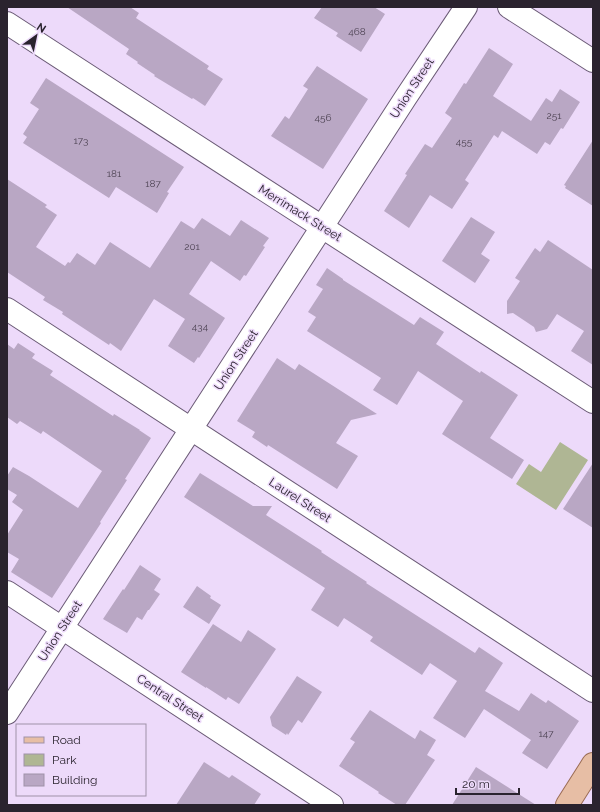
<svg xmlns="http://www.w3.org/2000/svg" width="600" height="812" viewBox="0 0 600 812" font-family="Raleway,sans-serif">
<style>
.green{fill:#afb694}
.building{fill:#b9a7c4}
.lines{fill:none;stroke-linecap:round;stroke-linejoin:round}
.minor-casing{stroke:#6b5b76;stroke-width:24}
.major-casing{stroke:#9a6c54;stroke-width:24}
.minor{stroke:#fff;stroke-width:22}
.major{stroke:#e7bea5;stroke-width:22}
.labels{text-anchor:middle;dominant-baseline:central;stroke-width:3;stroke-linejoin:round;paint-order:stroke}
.number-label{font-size:10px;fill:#4e4454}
.street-label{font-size:12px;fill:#2a232e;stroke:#eddafa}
</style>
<rect width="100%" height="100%" fill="#eddafa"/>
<polygon class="green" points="560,442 588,460 556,510 516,484 529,464 541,472"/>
<g class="building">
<polygon points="67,7 130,7 139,13 136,18 209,66 207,69 223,79 205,106 193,98 192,99 154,76 155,75 137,63 138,62 126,54 129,49"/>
<polygon points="322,7 374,7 385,14 361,52 336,36 338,33 314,18"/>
<polygon points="489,48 513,64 493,96 531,121 546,98 552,102 560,89 580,102 563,129 561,128 550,145 545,142 537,154 502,131 498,138 494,135 465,180 469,183 452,209 430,195 409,228 384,211 407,175 405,174 425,144 432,148 452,118 445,113 464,83 466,84"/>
<polygon points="317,66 368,99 323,169 271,136 285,116 289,119 308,89 303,86"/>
<polygon points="46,78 184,167 167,192 169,193 157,213 116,187 109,198 23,143 27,137 23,134 39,109 30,103"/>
<polygon points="593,140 593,206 565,188 566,186 564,185"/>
<polygon points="7,179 47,205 45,207 57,215 36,247 65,266 68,262 70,263 77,253 95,265 110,242 150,268 181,221 194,229 202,218 230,236 241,220 269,238 263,246 265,247 246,276 244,275 240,281 211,261 189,294 225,318 199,358 198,357 194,363 168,346 185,319 154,299 121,351 110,343 109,345 62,314 63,312 43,300 45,297 7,272"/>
<polygon points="471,217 495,232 481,254 490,260 475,283 442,261"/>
<polygon points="548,240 593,270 593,365 571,351 584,331 557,314 547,329 536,332 534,327 513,313 507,314 507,301 520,281 515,278 535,248 540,252"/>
<polygon points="327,268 343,279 343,280 414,325 420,317 444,332 436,344 480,373 481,371 518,395 490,438 524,460 512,479 442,434 463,401 418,371 397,405 373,390 381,378 307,331 316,317 308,312 323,289 316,285"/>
<polygon points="18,343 35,354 32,358 53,371 50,375 113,416 114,414 140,430 139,430 151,438 125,479 127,480 100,522 101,523 52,598 11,572 19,559 7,552 7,535 23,510 12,502 17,495 7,489 7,476 13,467 29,476 78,508 102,471 43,431 41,434 20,421 17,424 7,417 7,344 14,349"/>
<polygon points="277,358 295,370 299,364 377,414 351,420 336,443 358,456 337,489 268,445 267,447 252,437 255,432 237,421"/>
<polygon points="593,463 593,528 563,509"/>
<polygon points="200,473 253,506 272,506 266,515 322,551 321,552 367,582 366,583 475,653 479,647 503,663 485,691 519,711 531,693 546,703 548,700 579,721 547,769 522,753 531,740 484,709 465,738 433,718 457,681 430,663 422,675 370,641 373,637 344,618 338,627 311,610 325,588 184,497"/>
<polygon points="140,565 161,579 154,590 160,594 149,610 148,610 142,620 137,617 127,633 103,619 123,589 124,590"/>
<polygon points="197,586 211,596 210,598 221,605 209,624 183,607"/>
<polygon points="213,624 241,642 248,630 276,649 239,704 228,697 226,700 206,687 206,688 181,672"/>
<polygon points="297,676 322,692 302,723 298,720 288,735 287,733 286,735 272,726 270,717"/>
<polygon points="370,710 415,739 420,730 436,740 427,755 435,760 405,805 397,805 378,793 379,792 339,766 355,742 350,739"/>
<polygon points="204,762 229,778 232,775 261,794 254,805 176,805"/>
<polygon points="476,767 536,805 452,805"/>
</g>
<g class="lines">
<defs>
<g id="minor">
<polyline points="509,7 593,61"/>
<path d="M7 23C202 150 398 276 593 402"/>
<polyline points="7,309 593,691"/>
<polyline points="7,592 332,805"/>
<polyline points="7,713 322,227 406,97 466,7"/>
</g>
<polyline id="major" points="567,805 593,764"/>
</defs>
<use href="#minor" class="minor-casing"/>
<use href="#major" class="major-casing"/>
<use href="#minor" class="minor"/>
<use href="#major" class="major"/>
</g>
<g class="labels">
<g class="number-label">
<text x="357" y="31">468</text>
<text x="554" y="115">251</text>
<text x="323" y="117">456</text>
<text x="81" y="140">173</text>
<text x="464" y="141">455</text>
<text x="114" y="173">181</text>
<text x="153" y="183">187</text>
<text x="192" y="246">201</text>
<text x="200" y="326">434</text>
<text x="546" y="733">147</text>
</g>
<g class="street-label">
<text transform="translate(412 88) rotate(-57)">Union Street</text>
<text transform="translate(300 213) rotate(32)">Merrimack Street</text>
<text transform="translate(236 360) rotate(-57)">Union Street</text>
<text transform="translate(300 500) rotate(33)">Laurel Street</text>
<text transform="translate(60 631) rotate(-57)">Union Street</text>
<text transform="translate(170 698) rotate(33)">Central Street</text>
</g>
</g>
<rect width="600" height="812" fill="none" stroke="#2a232e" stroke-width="16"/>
<rect x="16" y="724" width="130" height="72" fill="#eddafa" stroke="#9f91a8"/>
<rect x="24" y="737" width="20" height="6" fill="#e7bea5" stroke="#9f91a8"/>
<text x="52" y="744" font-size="12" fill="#2a232e">Road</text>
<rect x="24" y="754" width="20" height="12" fill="#afb694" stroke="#9f91a8"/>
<text x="52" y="764" font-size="12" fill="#2a232e">Park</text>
<rect x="24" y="774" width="20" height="12" fill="#b9a7c4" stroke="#9f91a8"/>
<text x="52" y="784" font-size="12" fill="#2a232e">Building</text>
<g transform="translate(36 36) rotate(33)" stroke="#eddafa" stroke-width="3" paint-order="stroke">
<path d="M0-3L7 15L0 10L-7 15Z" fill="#2a232e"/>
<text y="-6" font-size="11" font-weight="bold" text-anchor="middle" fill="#2a232e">N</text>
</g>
<path d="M456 788v6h63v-6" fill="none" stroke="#2a232e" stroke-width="2"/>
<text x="462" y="788" font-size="12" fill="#2a232e" stroke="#eddafa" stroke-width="3" paint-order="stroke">20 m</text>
</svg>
